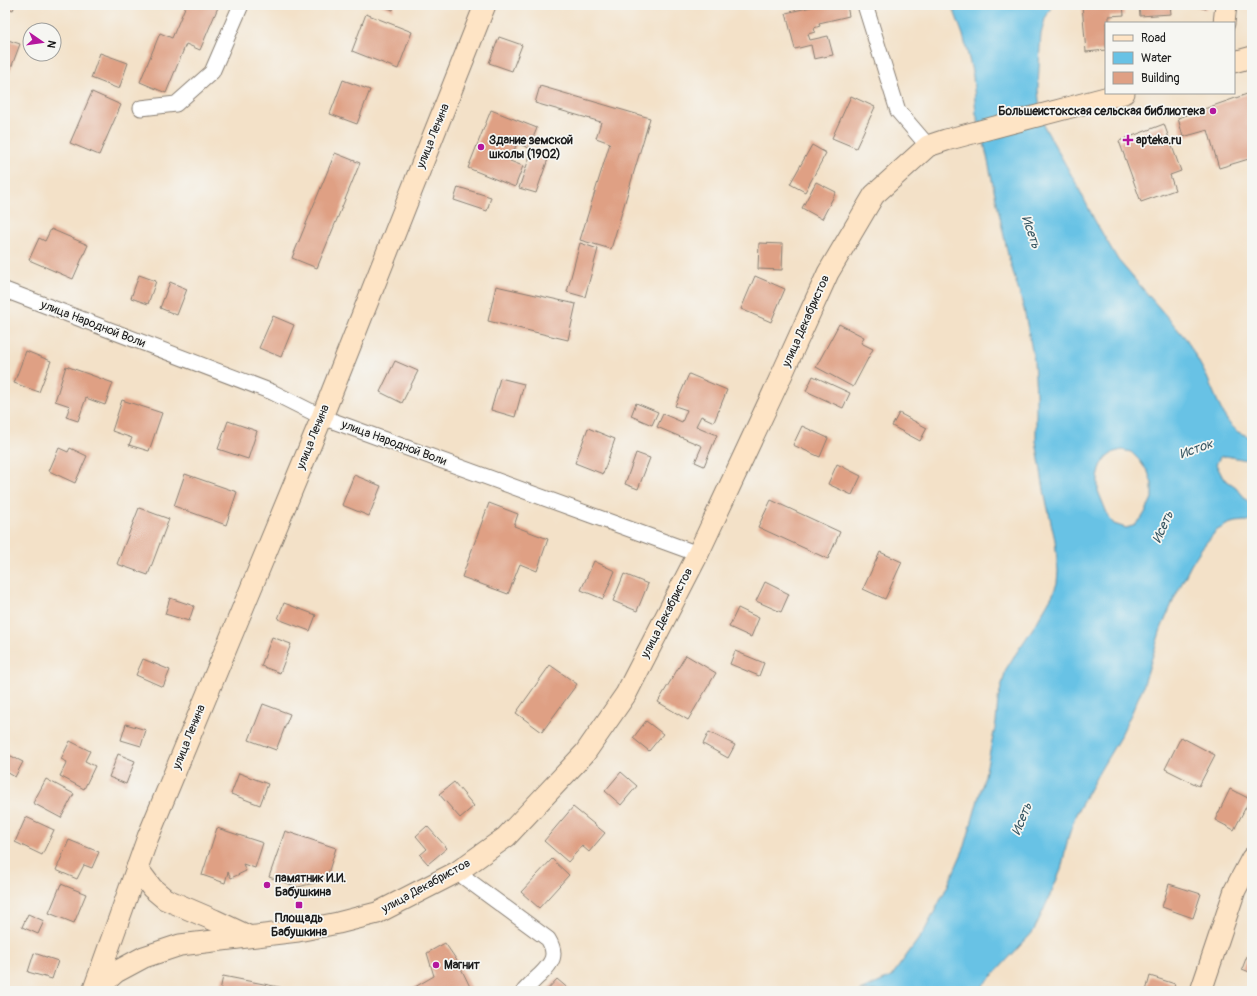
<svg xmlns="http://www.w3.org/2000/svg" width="1257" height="996" viewBox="0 0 1257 996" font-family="Pangolin,sans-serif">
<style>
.water{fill:#68c2e5;stroke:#426f80;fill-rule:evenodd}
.building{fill:#dfa084}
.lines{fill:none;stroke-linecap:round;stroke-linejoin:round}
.street-casing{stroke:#887e72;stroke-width:17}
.secondary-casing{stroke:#887e72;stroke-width:23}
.street{stroke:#fff;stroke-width:15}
.secondary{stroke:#fee4c5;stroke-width:21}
.poi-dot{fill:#b5179e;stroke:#f6f6f2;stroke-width:1.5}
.labels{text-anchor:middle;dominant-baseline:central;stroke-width:3.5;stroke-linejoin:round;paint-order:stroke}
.poi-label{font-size:12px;font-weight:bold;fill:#1c1c1c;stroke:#f6f6f2;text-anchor:start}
.street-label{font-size:12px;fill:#1c1c1c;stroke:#f6f6f2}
.water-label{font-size:13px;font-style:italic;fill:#375662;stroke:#f6f6f2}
</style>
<rect width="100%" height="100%" fill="#f6f6f2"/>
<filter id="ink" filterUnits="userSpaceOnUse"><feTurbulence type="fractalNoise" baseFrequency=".025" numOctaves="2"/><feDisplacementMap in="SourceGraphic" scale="8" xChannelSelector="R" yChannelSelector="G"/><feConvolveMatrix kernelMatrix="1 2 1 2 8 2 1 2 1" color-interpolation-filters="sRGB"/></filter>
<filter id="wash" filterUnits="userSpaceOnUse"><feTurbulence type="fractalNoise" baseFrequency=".012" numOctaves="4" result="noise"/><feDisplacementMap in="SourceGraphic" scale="16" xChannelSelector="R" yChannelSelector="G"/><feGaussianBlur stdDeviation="0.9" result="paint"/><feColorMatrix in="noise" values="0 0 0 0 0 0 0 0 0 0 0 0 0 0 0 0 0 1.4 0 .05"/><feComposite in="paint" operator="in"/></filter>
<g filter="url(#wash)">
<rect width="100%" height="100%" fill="#f3e1c8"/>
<path class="water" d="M952 5H1052L1045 19 1041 34 1040 47 1038 89 1040 111 1045 128 1077 185 1094 219 1118 260 1187 340 1207 377 1223 414 1229 423 1238 432 1252 438V461L1226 456 1220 457 1216 464 1223 478 1236 487 1249 503 1252 505V522L1245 521 1235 522 1228 524 1216 531 1201 549 1191 565 1175 597 1161 629 1143 687 1132 712 1120 737 1098 774 1076 814 1068 838 1061 870 1044 909 1033 932 993 975 977 991H860L891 977 925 930 947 887 965 846 985 775 996 723 998 699 1006 669 1013 658 1037 622 1053 594 1057 583 1058 571 1055 540 1045 496 1036 441V394L1034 361 1024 309 1008 255 982 133 976 114 973 76 970 63 963 35ZM1122 450 1131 452 1139 460 1148 472 1152 484V498L1146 511 1141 519 1133 526 1126 528 1114 524 1109 518 1098 491V478L1101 466 1106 458 1114 452Z"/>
<g id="blocks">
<g class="building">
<polygon points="5,5 15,5 13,10 5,7"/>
<polygon points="186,5 219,5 200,50 186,44 166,93 140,82 160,33 172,38"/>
<polygon points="381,5 394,5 393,10"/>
<polygon points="819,5 847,5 849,16 819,23 820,26 814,28 815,32 808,34 810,40 828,36 833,55 814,59 811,45 795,49 786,13"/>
<polygon points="1082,5 1123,5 1124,15 1109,16 1109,23 1106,23 1106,50 1086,52"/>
<polygon points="1139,5 1170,5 1171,14 1140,16"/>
<polygon points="1191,5 1207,5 1206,9"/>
<polygon points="366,14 412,32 398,69 352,51"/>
<polygon points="499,37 522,45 512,71 489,63"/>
<polygon points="5,39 20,44 8,76 5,75"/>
<polygon points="100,53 128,63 119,89 91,78"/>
<polygon points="343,80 370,90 357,124 330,114"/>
<polygon points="540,86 650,118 611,249 580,240 610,143 596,138 601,122 535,103"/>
<polygon points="92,92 121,105 99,155 70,143"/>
<polygon points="1250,93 1252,100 1252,158 1219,168 1208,130 1183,137 1178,118"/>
<polygon points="851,96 875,107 856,148 832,138"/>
<polygon points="491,110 537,128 529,148 517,143 510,161 523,166 515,187 468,168"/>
<polygon points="1164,124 1181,171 1170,175 1175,190 1141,202 1119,141"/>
<polygon points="812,145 826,153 805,192 790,184"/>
<polygon points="335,153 360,163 317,268 292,258"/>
<polygon points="531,153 548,159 536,193 519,188"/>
<polygon points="816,182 836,192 822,219 802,208"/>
<polygon points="458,187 491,197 487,211 454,200"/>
<polygon points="51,229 88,245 73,279 29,260 39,238 45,241"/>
<polygon points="580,243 598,249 585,297 567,292"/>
<polygon points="759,243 783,244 782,270 758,269"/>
<polygon points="139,275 156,281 148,304 131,298"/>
<polygon points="755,276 785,289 771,322 741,309"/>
<polygon points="170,282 187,289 177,315 160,308"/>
<polygon points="496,286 576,304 568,340 488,321"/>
<polygon points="273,316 294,325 281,357 259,348"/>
<polygon points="839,324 864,337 861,343 873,349 853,387 816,367"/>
<polygon points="26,351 51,361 39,392 14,383"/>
<polygon points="395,361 418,371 402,403 380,392"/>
<polygon points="66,366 113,383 105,405 86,398 78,421 66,417 70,406 55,401"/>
<polygon points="689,374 727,390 714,422 701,416 696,426 717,435 704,466 695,462 702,446 657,427 663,414 682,422 687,410 675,406"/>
<polygon points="813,376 850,393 843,408 806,391"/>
<polygon points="500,378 524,384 515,417 491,410"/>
<polygon points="122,400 162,413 149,451 129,445 132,438 112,431"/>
<polygon points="636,403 658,412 652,425 631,416"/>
<polygon points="899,413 927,428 920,441 892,426"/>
<polygon points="228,421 257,431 248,459 218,449"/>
<polygon points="802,426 828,438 820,457 793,445"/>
<polygon points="588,428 615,439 603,474 575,463"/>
<polygon points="59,448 68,452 70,448 87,456 75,483 49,471"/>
<polygon points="636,453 650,458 638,489 625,484"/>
<polygon points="837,464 861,476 852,495 828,484"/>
<polygon points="185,474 237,492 226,525 174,506"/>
<polygon points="354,475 381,486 369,516 342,505"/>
<polygon points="771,500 840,532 828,559 758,527"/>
<polygon points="489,503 518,514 514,526 548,539 537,571 520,564 508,594 462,577"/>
<polygon points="139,508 169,519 148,575 117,564"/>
<polygon points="880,552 902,562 885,599 863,589"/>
<polygon points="594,561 615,571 603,599 581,590"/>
<polygon points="624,574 648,584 637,611 613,601"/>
<polygon points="765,582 789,594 781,612 756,601"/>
<polygon points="170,598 194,606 189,621 165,614"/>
<polygon points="284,603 316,615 310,631 278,619"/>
<polygon points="738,608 759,618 751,637 729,627"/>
<polygon points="272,637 291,644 280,673 261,666"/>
<polygon points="735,651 764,663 759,676 730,664"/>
<polygon points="686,655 716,673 688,720 658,702"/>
<polygon points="143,659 170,670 163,687 136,675"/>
<polygon points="550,665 577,684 542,732 516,713"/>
<polygon points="263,704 290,714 276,750 249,740"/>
<polygon points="646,721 663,734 649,751 633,738"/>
<polygon points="126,724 146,730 141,746 121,740"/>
<polygon points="709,732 735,745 728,758 703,744"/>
<polygon points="1181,737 1215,755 1199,786 1165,769"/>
<polygon points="70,741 90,751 85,761 95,766 84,789 60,776 67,762 61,759"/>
<polygon points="5,753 23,762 15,777 5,771"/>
<polygon points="118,754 135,761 126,784 109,777"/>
<polygon points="621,772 637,786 621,805 605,791"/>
<polygon points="239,773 268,784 260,805 231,794"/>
<polygon points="46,779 74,794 61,818 33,803"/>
<polygon points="454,782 474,806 460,818 439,794"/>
<polygon points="1230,789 1250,799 1234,830 1215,820"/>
<polygon points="573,807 605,833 589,852 582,846 568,862 544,841"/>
<polygon points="26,817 54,830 42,855 15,842"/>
<polygon points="427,826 447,848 428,864 420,855 427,849 416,836"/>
<polygon points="217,828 263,843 255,868 243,864 246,871 231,878 228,872 225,883 202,875"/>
<polygon points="285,831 336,848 326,880 298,887 269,877"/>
<polygon points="69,840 99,852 92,868 84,865 77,879 56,870"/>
<polygon points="552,859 569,875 539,908 521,892"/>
<polygon points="61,884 86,894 74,923 49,913"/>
<polygon points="1169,884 1201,894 1193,918 1162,907"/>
<polygon points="28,914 44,921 38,934 22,927"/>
<polygon points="445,943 458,962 472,991 408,991 434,976 427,953"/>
<polygon points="1252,943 1252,973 1242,969"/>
<polygon points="34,953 58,961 52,979 28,972"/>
<polygon points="223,976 294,990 294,991 220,991"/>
<polygon points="1150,976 1175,984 1173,991 1146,991"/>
<polygon points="557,979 571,991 546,991"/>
</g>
</g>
</g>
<g filter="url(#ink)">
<use href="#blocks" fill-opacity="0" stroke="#887e72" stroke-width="1"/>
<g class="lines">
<defs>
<g id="street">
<polyline points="865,5 898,111 928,146"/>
<polyline points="141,108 176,104 212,72 241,5"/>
<polyline points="5,290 272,392 322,417 698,554"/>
<path d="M457 872 548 939C558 955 552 963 540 975 534 980 529 986 524 991"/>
</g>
<g id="secondary">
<polyline points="1224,23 1226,5"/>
<polyline points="1234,62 1252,57"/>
<polyline points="137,868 152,888 165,899 214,920 248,936"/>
<polyline points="94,989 148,837 322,417 485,5"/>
<polyline points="95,991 116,972 144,957 180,945 298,931 338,923 377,913 457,872 506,837 585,753 626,694 698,554 783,372 828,273 874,195 928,146 946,140 1124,93"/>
<polyline points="1201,991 1235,890 1252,858"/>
</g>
</defs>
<use href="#street" class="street-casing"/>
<use href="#secondary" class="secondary-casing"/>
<use href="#street" class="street"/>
<use href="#secondary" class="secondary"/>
</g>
</g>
<g class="poi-dot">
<circle cx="1213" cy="111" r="4"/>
<path d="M1126 134h4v4h4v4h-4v4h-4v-4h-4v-4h4z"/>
<circle cx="481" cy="147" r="4"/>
<circle cx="267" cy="885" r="4"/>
<rect x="295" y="901" width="8" height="8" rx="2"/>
<circle cx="436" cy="965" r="4"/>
</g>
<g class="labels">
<g class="poi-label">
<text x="1205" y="111" text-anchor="end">Большеистокская сельская библиотека</text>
<text x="489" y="140">Здание земской<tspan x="489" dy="14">школы (1902)</tspan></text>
<text x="1136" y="140">apteka.ru</text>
<text x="275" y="878">памятник И.И.<tspan x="275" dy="14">Бабушкина</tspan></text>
<text x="299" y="918" text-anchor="middle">Площадь<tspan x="299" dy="14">Бабушкина</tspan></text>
<text x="444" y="965">Магнит</text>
</g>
<g class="street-label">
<text transform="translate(433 136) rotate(-68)">улица Ленина</text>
<text transform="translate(806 321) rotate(-66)">улица Декабристов</text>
<text transform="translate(93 324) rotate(21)">улица Народной Воли</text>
<text transform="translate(313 437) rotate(-68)">улица Ленина</text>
<text transform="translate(394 443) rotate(20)">улица Народной Воли</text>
<text transform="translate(667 613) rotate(-63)">улица Декабристов</text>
<text transform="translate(189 737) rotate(-68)">улица Ленина</text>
<text transform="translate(426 886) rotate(-29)">улица Декабристов</text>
</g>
<g class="water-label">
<text transform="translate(1031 232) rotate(71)">Исеть</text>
<text transform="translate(1196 449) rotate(-20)">Исток</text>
<text transform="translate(1163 527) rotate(-66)">Исеть</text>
<text transform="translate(1022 819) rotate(-68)">Исеть</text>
</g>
</g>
<rect width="1257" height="996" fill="none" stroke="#f6f6f2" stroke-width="20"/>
<rect x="1105" y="22" width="130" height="72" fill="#f6f6f2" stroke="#9f9f9c"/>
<rect x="1113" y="35" width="20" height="6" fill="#fee4c5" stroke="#9f9f9c"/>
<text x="1141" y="42" font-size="12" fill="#1c1c1c">Road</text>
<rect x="1113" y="52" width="20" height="12" fill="#68c2e5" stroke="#9f9f9c"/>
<text x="1141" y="62" font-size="12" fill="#1c1c1c">Water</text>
<rect x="1113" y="72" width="20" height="12" fill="#dfa084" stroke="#9f9f9c"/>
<text x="1141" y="82" font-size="12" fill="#1c1c1c">Building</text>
<g transform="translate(42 42) rotate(103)"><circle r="19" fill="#f6f6f2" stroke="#9f9f9c"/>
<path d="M0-3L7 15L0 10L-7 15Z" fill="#b5179e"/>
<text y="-6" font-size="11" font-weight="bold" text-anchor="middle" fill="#1c1c1c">N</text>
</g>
</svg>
